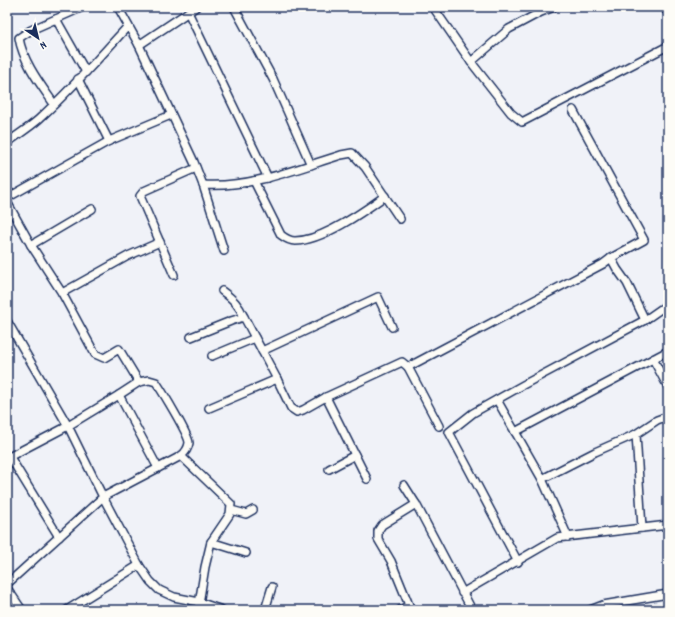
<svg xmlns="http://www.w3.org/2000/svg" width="675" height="617" viewBox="0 0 675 617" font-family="Dekko,sans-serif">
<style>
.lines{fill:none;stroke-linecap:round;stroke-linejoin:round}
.minor-casing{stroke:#1b2f5e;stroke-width:10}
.minor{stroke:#fdfcf7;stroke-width:7}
</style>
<rect width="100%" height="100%" fill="#f0f2f8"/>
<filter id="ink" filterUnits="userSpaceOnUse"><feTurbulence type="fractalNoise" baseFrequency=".025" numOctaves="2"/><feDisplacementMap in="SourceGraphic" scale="8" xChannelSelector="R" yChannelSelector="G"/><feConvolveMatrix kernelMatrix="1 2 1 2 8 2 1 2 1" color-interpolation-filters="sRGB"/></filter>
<g filter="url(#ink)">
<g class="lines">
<defs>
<g id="minor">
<polyline points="118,7 139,45 194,162 203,185 224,251"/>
<polyline points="234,7 273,79 311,165"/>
<polyline points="433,7 471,62 511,113 522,122 668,46"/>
<polyline points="664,7 668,13"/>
<polyline points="188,12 268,178"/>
<polyline points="56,19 86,72"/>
<polyline points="139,45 196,7"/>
<polyline points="471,62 509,29 541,12 554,7"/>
<polyline points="78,79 109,141"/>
<path d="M54 104C41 85 23 62 19 38L31 30 83 7"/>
<polyline points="573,110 644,240 611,258"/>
<path d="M7 143C17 135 29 128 39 119 71 90 99 58 128 26"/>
<path d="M254 181 281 235C285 238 289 241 295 241 322 241 363 212 385 196"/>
<path d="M203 185C251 188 296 169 341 155L352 153 365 167 400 219"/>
<polyline points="7,198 109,141 171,115"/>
<polyline points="7,202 31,245 62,293 95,354 104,358 119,349 139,382"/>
<polyline points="31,245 92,209"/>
<polyline points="174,275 140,196 144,191 196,168"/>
<path d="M222 291C233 299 239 305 244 317"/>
<polyline points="62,293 128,256 160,242"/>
<polyline points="7,321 68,426 103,497 139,565 150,581 159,590 174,597 199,602 222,610"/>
<polyline points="191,337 231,321 244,317 277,379 291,408 297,412 303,410 326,397 402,362 408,367 603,264 611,258 617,269 627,283 645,320"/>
<polyline points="262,351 378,297 392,327"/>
<polyline points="212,356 255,338"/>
<polyline points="653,359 668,387"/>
<polyline points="408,367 439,426"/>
<polyline points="119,395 158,468"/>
<polyline points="326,397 367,479"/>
<polyline points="497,400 542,479 568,537"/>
<polyline points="209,408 277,379"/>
<polyline points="515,432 668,351"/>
<polyline points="636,434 642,528"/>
<polyline points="181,456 231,504 230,514 211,542 246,553"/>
<polyline points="10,457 59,537"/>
<path d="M7 458 68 426 119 395 139 382 149 380 156 382C162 391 189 435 189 443 188 449 186 452 181 456L103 497 7 584"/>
<polyline points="329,469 355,455"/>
<polyline points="542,479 595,452 636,434 657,420 668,416"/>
<polyline points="404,485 416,504"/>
<polyline points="231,510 246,514 253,510"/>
<polyline points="518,562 449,432 473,413 523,385 645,320 668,304"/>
<polyline points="7,588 22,610"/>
<polyline points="462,593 557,538 668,525"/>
<polyline points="67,610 139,565"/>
<polyline points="198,610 205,567 211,542"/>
<polyline points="265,610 272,587"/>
<polyline points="400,610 408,606"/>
<polyline points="411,610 391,561 378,539 378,531 382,525 416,504 472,610"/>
<polyline points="590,610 603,605 668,594"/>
</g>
</defs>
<use href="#minor" class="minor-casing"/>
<use href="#minor" class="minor"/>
</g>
</g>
<rect width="675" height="617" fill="none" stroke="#fdfcf7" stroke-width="24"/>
<rect x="12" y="12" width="651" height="593" fill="none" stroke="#1b2f5e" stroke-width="1.5" filter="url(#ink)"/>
<g transform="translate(38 38) rotate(145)" stroke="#fdfcf7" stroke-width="3" paint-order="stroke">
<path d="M0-3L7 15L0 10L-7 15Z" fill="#1b2f5e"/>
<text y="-6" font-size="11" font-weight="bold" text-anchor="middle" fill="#1b2f5e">N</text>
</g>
</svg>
